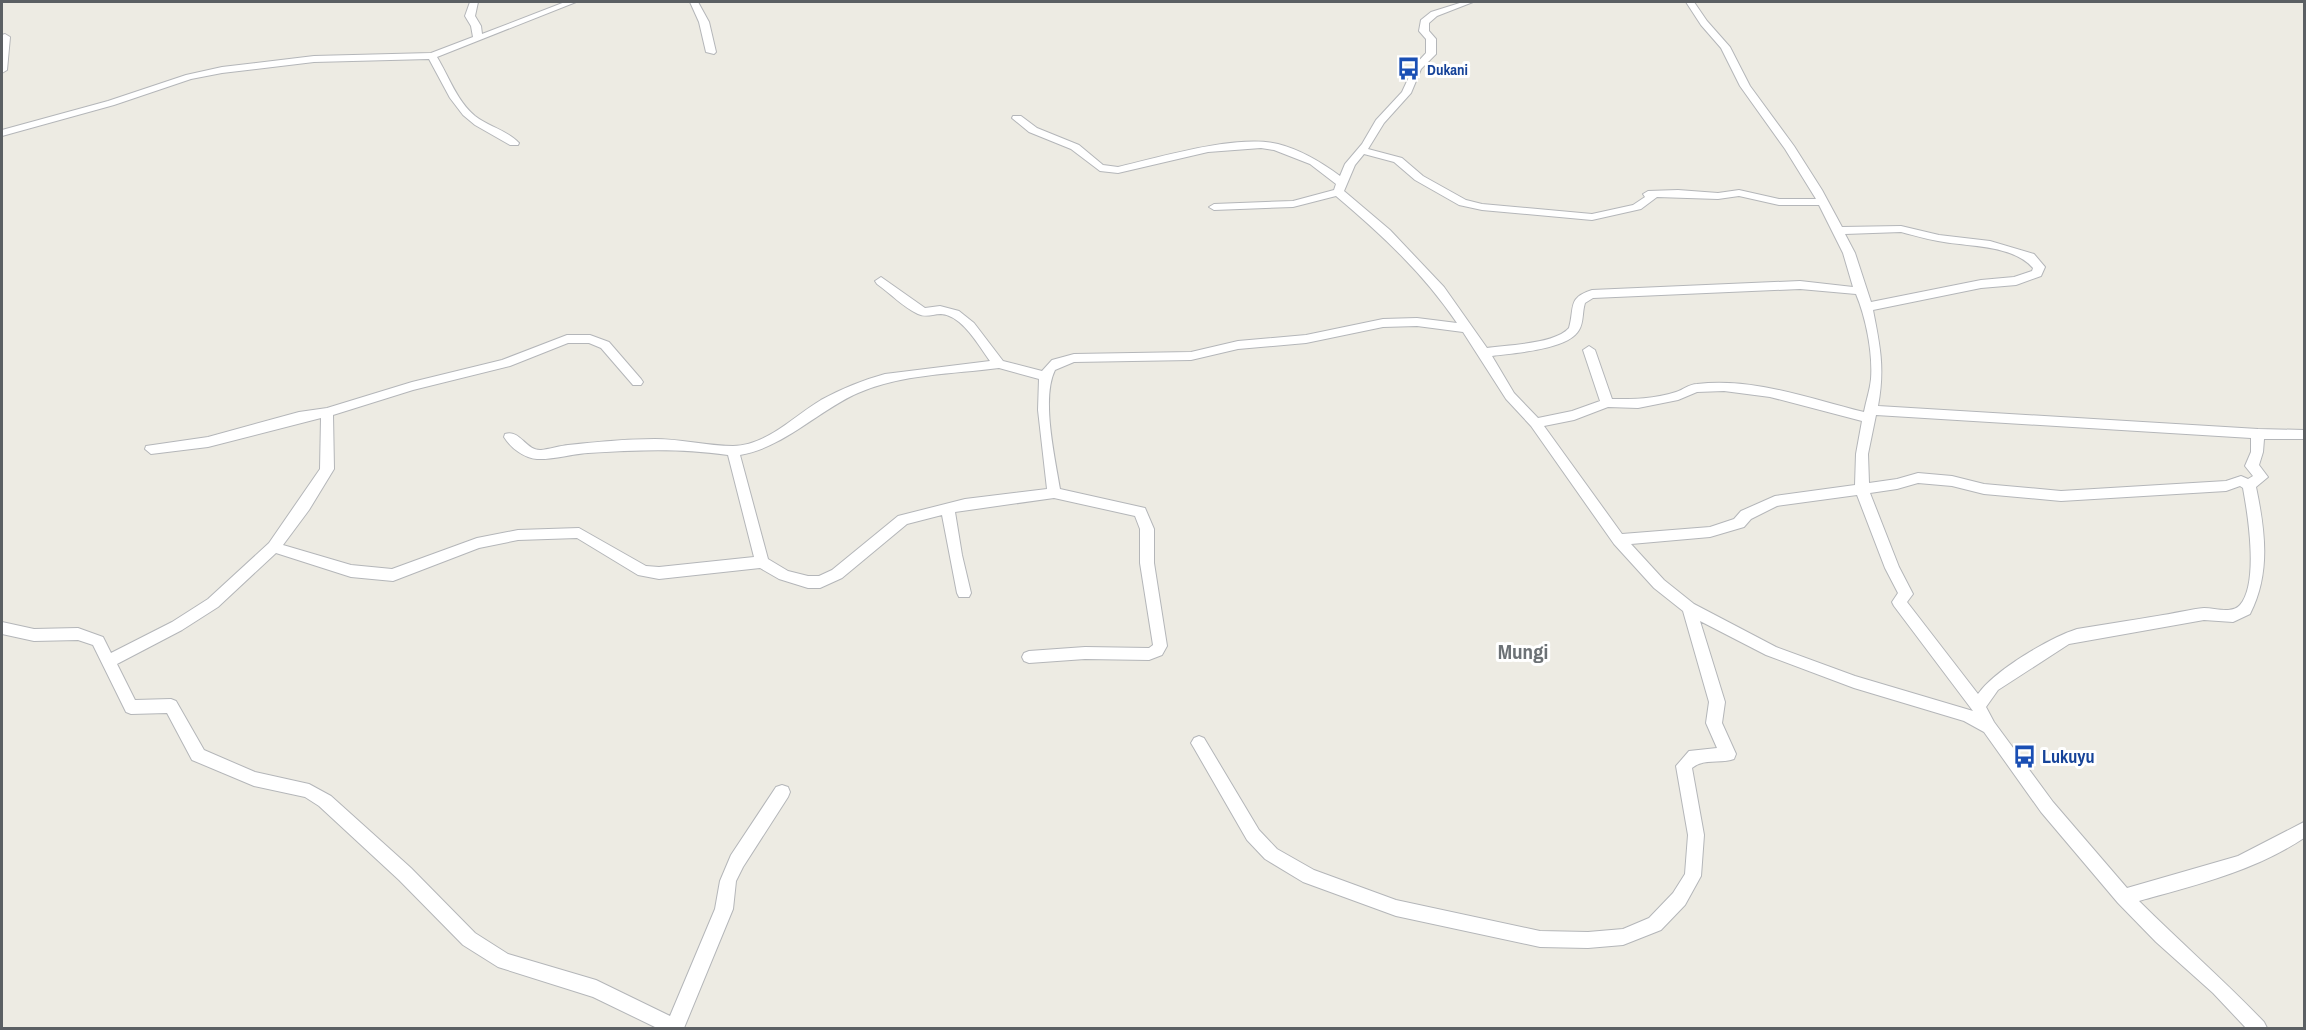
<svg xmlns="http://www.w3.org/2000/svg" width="2306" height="1030" viewBox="0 0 2306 1030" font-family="'Archivo Narrow',sans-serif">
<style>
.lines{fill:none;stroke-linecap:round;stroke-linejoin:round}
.minor-casing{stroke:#b4b6b9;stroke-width:2}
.minor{fill:#fff;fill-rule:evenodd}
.labels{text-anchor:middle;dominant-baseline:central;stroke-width:6;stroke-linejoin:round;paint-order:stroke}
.far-transit-label{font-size:15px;font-weight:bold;fill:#164399;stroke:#fff;text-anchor:start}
.transit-label{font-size:18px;font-weight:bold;fill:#164399;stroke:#fff;text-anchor:start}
.quarter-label{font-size:21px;font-weight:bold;fill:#6c7175;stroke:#fff}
</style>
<rect width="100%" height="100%" fill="#edebe3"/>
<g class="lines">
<defs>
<g id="minor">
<path d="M470 2H478L475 16 481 26 482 34 565 2H576L437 57C449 77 457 101 475 116 489 127 507 130 519 143L518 145H510L475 125 463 115 450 98 429 59 314 62 222 73 191 79 114 105 2 136V130L108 101 186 75 222 67 314 56 431 53 473 37 471 26 465 16Z"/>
<polygon points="690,2 698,2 709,22 716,52 714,54 706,52 699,22"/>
<path d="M1463 2H1473L1437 16 1429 23V31L1436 39V54L1421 69 1411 93 1384 123 1368 149 1402 158 1423 176 1466 200 1482 204 1592 214 1633 205 1645 197 1643 194 1648 191 1678 190 1718 193 1739 190 1779 199H1816L1785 149 1740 86 1721 48 1701 25 1686 2H1694L1707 21 1730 47 1750 86 1794 146 1822 190 1842 227 1901 226 1939 235 1990 241 2034 254 2045 267 2041 276 2016 285 1981 288 1873 310C1880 346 1885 368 1878 406L2258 429 2304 430V439H2264L2263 452 2259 465 2268 477 2256 487C2265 530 2271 573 2250 614L2233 622 2204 620 2069 644 1998 690 1986 707 1994 722 2053 802 2127 888 2238 856 2304 822V838C2254 871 2197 885 2139 901 2180 942 2224 980 2264 1022L2267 1028H2246L2213 993 2156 942 2118 903 2041 812 1984 732 1964 721 1854 688 1766 655 1700 621 1725 702 1722 723 1736 754 1734 759C1720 764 1704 758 1692 768L1704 835 1701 876 1685 905 1661 930 1623 945 1588 948 1540 947 1396 916 1303 882 1265 859 1247 840 1194 748 1191 743 1194 738 1199 736 1204 738 1259 830 1277 849 1314 870 1396 900 1540 931 1588 932 1623 929 1649 918 1673 893 1685 874 1688 835 1676 766 1689 751 1717 748 1706 723 1709 702 1683 611 1654 588 1614 544 1531 426 1506 399 1463 332 1417 326 1383 327 1306 343 1238 349 1191 360 1074 362 1055 370C1041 398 1055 458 1060 489L1145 508 1154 529V563L1167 646 1162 655 1149 660 1085 659 1029 663 1024 661 1022 657 1024 653 1029 651 1085 647 1149 648 1153 645 1140 563V529L1135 516 1054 498 955 512 962 555 971 593 969 597H959L957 593 942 515 907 524 842 578 820 588H808L779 579 760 568 659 579 638 575 577 538 518 540 479 548 393 581 351 577 276 553 218 607 182 630 117 664 135 700 171 699 176 701 204 750 255 772 309 784 331 796 411 868 475 933 508 954 596 980 670 1016 715 909 720 881 731 855 776 787 782 785 788 787 790 792 788 797 743 867 736 881 733 909 684 1028H657L593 997 498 967 463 945 399 880 319 806 305 797 254 786 192 760 167 713 131 714 126 712 93 645 78 640 34 641 2 634V622L34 629 78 628 103 637 111 653 172 622 208 599 269 543 320 469 321 418 208 447 151 454 145 449 146 446 208 437 299 412 327 408 412 382 502 360 567 335H590L609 342 641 379 643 382 641 385H633L601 348 589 343H568L510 366 413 390 333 415 334 469 309 510 283 545 351 565 392 569 477 538 518 530 579 528 646 566 659 567 754 557 728 455C678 448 638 450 588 453 573 454 550 460 537 459 524 458 511 448 504 437L505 434C520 429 526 451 541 450 550 449 559 446 568 445 596 442 626 439 655 439 681 439 708 446 733 446 766 446 794 416 821 400 841 389 863 380 885 374L990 361C979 346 962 315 941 314 932 314 927 318 918 314 904 308 890 293 877 284L875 281 881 277 925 308 940 306 959 311 974 323 1003 361 1042 371 1052 360 1074 354 1191 352 1238 341 1306 335 1383 319 1417 318 1457 323C1423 273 1382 235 1336 196L1293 207 1214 210 1209 207 1214 204 1293 201 1334 190 1336 184 1310 164 1274 150 1261 148 1208 152 1118 173 1100 171 1071 149 1029 132 1012 118 1013 116H1021L1037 128 1079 145 1103 165 1118 167C1160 157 1237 134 1278 144 1301 150 1321 162 1340 176L1345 164 1362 144 1376 120 1402 92 1414 66 1426 53V39L1419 31 1421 20 1431 12ZM1364 154 1394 162 1415 180 1459 205 1482 210 1592 220 1641 209 1657 197 1718 199 1739 196 1779 205H1819L1843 253 1853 287 1800 281 1592 290C1567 298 1575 307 1569 328 1555 344 1508 345 1487 348L1444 287 1390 230 1344 191 1355 165ZM1901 232C1913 235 1926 239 1938 241 1967 247 2012 244 2033 268L2032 271 2014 277 1981 280 1871 302 1855 253 1845 234ZM1800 289 1856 294C1866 318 1873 353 1871 379 1870 390 1866 401 1864 412 1811 399 1753 377 1697 384 1689 384 1683 390 1676 392 1655 399 1633 399 1612 399L1595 350 1589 346 1583 350 1600 401 1572 411 1538 418 1514 393 1492 356C1513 353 1568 350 1579 330 1584 322 1582 312 1585 303L1593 298ZM999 368 1039 379 1038 410 1047 489 965 499 898 516 832 570 819 576H808L788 571 768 559 740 455C783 448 819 410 858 393 901 374 953 374 999 368ZM1724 391 1770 397 1862 421 1856 454 1855 485 1775 496 1741 511 1734 519 1710 527 1622 534 1544 426 1574 420 1608 407 1638 408 1678 400 1697 392ZM1876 415 2251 438V452L2245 466 2253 476 2248 479 2241 476 2226 481 2061 491 1984 484 1952 476 1918 473 1897 479 1869 483 1868 454ZM1918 483 1952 486 1984 494 2061 501 2226 491 2240 486 2243 488C2248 515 2259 583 2240 605 2232 614 2215 608 2204 608 2191 609 2177 613 2163 615 2135 620 2106 624 2077 629 2049 638 1995 670 1978 694L1907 602 1913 594 1899 567 1870 493 1897 489ZM1857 495 1885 568 1898 593 1892 602 1894 606 1973 711 1855 676 1776 647 1694 604 1664 580 1631 544 1710 537 1744 527 1751 519 1777 506Z"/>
<polygon points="5,34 10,37 7,70 2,73 2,35"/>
</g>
</defs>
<use href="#minor" class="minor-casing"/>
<use href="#minor" class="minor"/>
</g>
<defs>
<symbol id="bus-bare" viewBox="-9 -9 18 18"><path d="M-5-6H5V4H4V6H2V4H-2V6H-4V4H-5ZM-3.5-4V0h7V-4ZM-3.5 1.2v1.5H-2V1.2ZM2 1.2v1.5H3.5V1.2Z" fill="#1a4fb4" stroke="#fff" stroke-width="2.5" paint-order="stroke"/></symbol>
</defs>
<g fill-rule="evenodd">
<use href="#bus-bare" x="1392" y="52" width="33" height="33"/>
<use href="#bus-bare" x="2008" y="740" width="33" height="33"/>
</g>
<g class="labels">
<g class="far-transit-label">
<text x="1427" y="69">Dukani</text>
</g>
<g class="transit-label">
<text x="2042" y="756">Lukuyu</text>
</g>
<g class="quarter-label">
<text x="1523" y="651">Mungi</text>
</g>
</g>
<rect width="2306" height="1030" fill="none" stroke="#5b5f63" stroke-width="6"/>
</svg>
